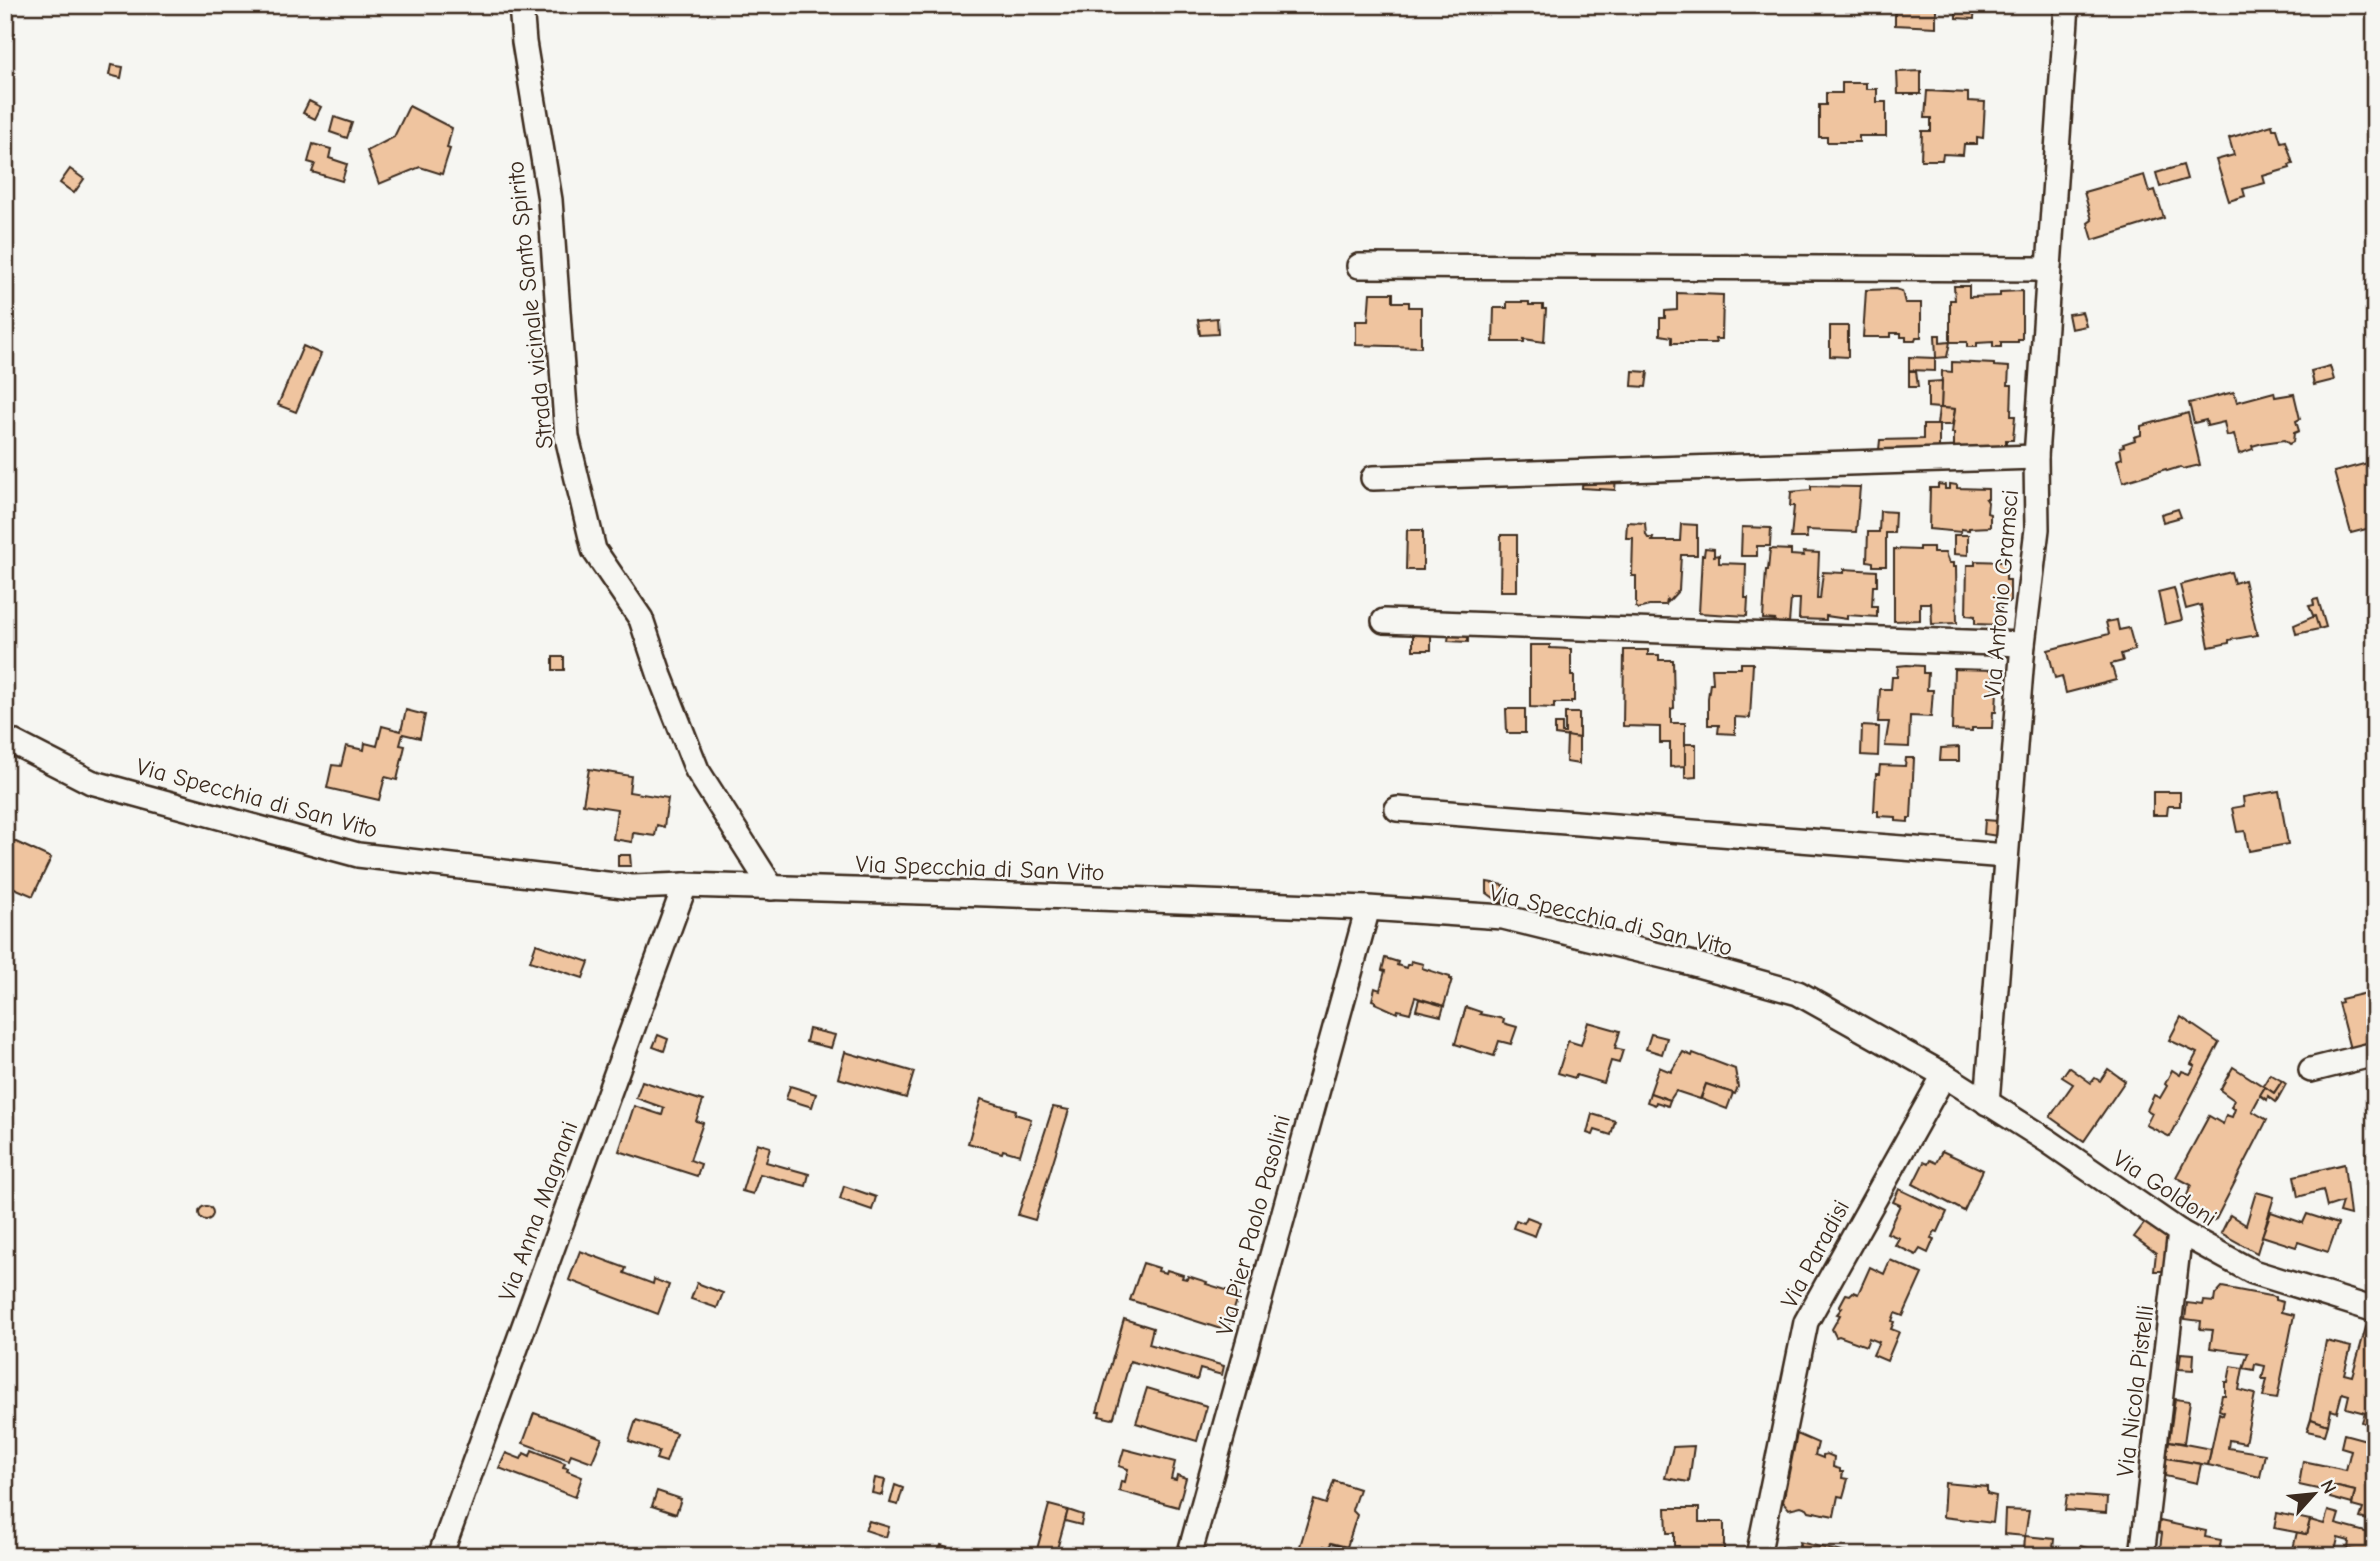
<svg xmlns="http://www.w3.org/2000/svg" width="2380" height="1561" viewBox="0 0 2380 1561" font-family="'Comic Neue',sans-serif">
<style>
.building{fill:#efc49f;stroke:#3b2a1e;stroke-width:2}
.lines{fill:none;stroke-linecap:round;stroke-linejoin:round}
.minor-casing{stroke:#3b2a1e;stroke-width:28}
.minor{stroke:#f6f6f2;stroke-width:23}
.labels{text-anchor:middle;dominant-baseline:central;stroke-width:5;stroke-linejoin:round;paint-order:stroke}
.street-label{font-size:24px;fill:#3b2a1e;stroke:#f6f6f2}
</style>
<rect width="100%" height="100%" fill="#f6f6f2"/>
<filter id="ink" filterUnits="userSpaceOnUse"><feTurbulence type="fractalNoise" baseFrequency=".0143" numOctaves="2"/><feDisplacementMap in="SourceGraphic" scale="14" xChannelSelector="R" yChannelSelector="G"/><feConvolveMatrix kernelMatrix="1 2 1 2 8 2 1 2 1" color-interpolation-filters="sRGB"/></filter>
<g filter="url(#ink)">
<g class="building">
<polygon points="1895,5 1936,5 1936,27 1895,25"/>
<polygon points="1956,5 1975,5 1974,19 1956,18"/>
<polygon points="111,65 123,67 121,78 109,75"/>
<polygon points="1921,71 1921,94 1898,94 1897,72"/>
<polygon points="1842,83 1866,83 1866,89 1877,89 1877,102 1886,102 1886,136 1859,136 1859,142 1827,142 1827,137 1819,137 1819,105 1826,105 1826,93 1842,93"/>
<polygon points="1927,91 1968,93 1968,101 1985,102 1983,138 1977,137 1977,144 1964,144 1963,155 1943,154 1942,160 1921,160 1922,131 1931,131 1931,118 1925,118"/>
<polygon points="309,101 321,107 315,119 303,113"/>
<polygon points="409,106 452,128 447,148 450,149 442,174 420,167 379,184 367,151 394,137"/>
<polygon points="334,117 352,123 347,138 330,132"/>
<polygon points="2272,125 2273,129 2277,129 2281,142 2286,141 2293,164 2289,165 2290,168 2263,176 2265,183 2243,189 2245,196 2229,201 2216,160 2234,155 2229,138"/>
<polygon points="313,144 331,149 329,158 347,164 342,181 312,172 315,164 308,162"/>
<polygon points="2183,165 2187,179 2160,187 2156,173"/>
<polygon points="70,169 84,179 74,193 60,183"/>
<polygon points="2144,175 2149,192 2155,190 2164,218 2093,240 2088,223 2092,220 2084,192"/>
<polygon points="1954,286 1969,286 1969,297 2000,296 2000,292 2022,291 2022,339 2018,339 2018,342 2001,342 2001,347 1993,347 1993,342 1977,343 1977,347 1967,347 1967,342 1950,342 1950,300 1955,300"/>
<polygon points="1895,289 1902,291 1905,303 1921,303 1921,337 1916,337 1915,341 1906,341 1906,337 1901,337 1901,333 1891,333 1891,337 1863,337 1866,290"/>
<polygon points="1370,293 1393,293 1393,302 1409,302 1409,307 1421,307 1421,347 1356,345 1356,321 1368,321"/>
<polygon points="1677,293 1723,295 1722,339 1715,339 1716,343 1672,343 1672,337 1660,335 1660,318 1665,318 1665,311 1677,310"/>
<polygon points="1507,302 1529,302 1529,305 1543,305 1543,309 1546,309 1544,342 1524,339 1524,342 1493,342 1494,308 1507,308"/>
<polygon points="2082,312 2086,326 2071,329 2068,314"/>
<polygon points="1217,318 1218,334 1200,335 1198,320"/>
<polygon points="1830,326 1848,326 1848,357 1830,356"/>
<polygon points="1935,335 1940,335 1940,343 1950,342 1947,357 1936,358"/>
<polygon points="303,346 321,354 296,412 278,405"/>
<polygon points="1909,357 1935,358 1935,371 1909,370"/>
<polygon points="1952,362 1994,364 1994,366 2009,367 2008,385 2012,385 2011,416 2015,416 2013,440 2006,440 2006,449 1954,448 1954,433 1952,433 1955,409 1941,408 1942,371 1952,372"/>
<polygon points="2330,366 2334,380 2314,385 2311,371"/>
<polygon points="1633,371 1648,372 1646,387 1632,386"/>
<polygon points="1909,371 1916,371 1918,387 1909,387"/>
<polygon points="1942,381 1941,408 1955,409 1952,425 1937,425 1939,408 1928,407 1928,382"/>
<polygon points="2234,392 2237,402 2274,392 2275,397 2294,394 2300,419 2296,421 2299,431 2294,433 2293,442 2289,444 2284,440 2263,443 2252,446 2253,449 2239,454 2234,434 2227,436 2224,422 2207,426 2206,420 2194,423 2189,403"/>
<polygon points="2188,413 2200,465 2183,469 2180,467 2167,471 2166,469 2123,482 2117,460 2122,458 2120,447 2124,446 2123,444 2135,440 2134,437 2141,435 2141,426"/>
<polygon points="1923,425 1939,425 1939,450 1879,450 1880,440 1923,439"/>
<polygon points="2375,461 2375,529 2374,527 2351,533 2334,472"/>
<polygon points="1583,474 1616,476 1615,490 1582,488"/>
<polygon points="1938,484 1945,485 1945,489 1950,489 1950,484 1957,485 1957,488 1988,489 1988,499 1986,499 1988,502 1987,513 1990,514 1990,527 1969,528 1969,530 1961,529 1961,532 1929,529 1930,488 1938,488"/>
<polygon points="1811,486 1860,487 1856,532 1806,530 1807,538 1791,538 1794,506 1790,506 1791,492 1811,490"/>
<polygon points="2178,509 2181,517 2163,522 2161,514"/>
<polygon points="1880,511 1895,512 1894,533 1886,533 1886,566 1873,566 1873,562 1867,561 1868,532 1879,532"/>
<polygon points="1627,522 1645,523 1646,535 1648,538 1653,538 1652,541 1680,541 1681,524 1697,525 1697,555 1681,555 1679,590 1668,602 1667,600 1666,605 1653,605 1638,609 1636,607 1636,576 1632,576 1633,538 1626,538"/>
<polygon points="1742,527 1771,528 1770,546 1757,546 1757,556 1741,556"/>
<polygon points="1407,530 1423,530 1423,570 1406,570"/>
<polygon points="1501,535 1517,535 1517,591 1500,591"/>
<polygon points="1954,535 1968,535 1968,555 1954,554"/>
<polygon points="1919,547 1933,547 1933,553 1945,553 1949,563 1953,563 1953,567 1956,567 1957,623 1932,624 1931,603 1920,603 1920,620 1894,621 1894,549 1919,550"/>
<polygon points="1705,548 1714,549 1714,556 1719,555 1719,563 1746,564 1745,598 1748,598 1747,616 1699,613 1702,555 1704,555"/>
<polygon points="1770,549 1791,550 1791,555 1804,556 1803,552 1819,553 1817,599 1820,599 1823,572 1844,573 1844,569 1877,571 1877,586 1873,586 1872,606 1877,606 1877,617 1847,615 1847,619 1826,616 1826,620 1799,619 1800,599 1791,599 1789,623 1774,623 1775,620 1763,619 1766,570 1768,570"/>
<polygon points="1975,561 2006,562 2006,580 2010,580 2010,602 2001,602 2001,625 1975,624 1975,616 1966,615 1967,565 1975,565"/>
<polygon points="2231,572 2234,583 2244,580 2257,635 2229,640 2229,643 2209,647 2201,605 2186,609 2180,585"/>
<polygon points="2174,588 2182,620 2165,624 2158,592"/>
<polygon points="2318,599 2326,627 2319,629 2309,606 2314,605 2313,600"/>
<polygon points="2315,616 2319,629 2296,634 2294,625"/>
<polygon points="2117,620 2119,630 2129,628 2135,650 2121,654 2123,661 2111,664 2116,680 2066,693 2062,676 2055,678 2048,650 2109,634 2106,622"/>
<rect x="1413" y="633" width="18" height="17"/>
<polygon points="1449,634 1468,636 1468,642 1448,641"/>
<polygon points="1530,645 1550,645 1550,648 1571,649 1571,676 1574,676 1574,701 1571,701 1571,703 1554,703 1554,708 1530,707"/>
<polygon points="1624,650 1648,650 1648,655 1659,655 1659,660 1673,660 1674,708 1671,709 1671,723 1685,723 1685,766 1670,767 1670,743 1660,743 1660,727 1623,726"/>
<rect x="553" y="657" width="11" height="13"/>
<polygon points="1741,663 1753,663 1750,718 1735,717 1735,734 1718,733 1719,725 1708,725 1708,698 1710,683 1713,683 1712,668 1741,668"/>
<polygon points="1907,665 1923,666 1923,673 1928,673 1927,690 1933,690 1931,717 1910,716 1909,747 1885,746 1889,722 1878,722 1880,689 1891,689 1892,677 1897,677 1898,666"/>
<polygon points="1954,669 1994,670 1993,690 1997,690 1996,712 1993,712 1992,728 1972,728 1972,731 1952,730"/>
<polygon points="1506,709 1525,709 1525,733 1507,733"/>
<polygon points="406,710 425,715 420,738 403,734 400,745 405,746 397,780 385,777 379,800 327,788 332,765 341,766 346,746 364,750 365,743 377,746 382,726 401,731"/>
<polygon points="1565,713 1579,713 1579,738 1555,735 1555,724 1562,724 1562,733 1565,733"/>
<polygon points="1862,726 1879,727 1878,756 1861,755"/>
<polygon points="1567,736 1579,738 1579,764 1566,762"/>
<polygon points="1685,744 1696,744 1696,777 1685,778"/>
<polygon points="1959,747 1959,761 1940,761 1941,748"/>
<polygon points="1906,758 1914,758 1911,818 1908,818 1908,822 1896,821 1896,817 1878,816 1878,811 1874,811 1876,774 1879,774 1880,765 1905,766"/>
<polygon points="589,769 631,776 629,792 668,798 664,827 657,825 655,836 633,833 632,842 613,839 617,809 583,804"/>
<polygon points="2279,791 2288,844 2249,851 2245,831 2237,832 2232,808 2244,806 2243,797"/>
<polygon points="2153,792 2180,792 2180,806 2168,806 2167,815 2153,815"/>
<polygon points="1985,820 1998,821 1998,836 1984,834"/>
<polygon points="5,837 51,858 33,896 5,884"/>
<polygon points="618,855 630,855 631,866 618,866"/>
<polygon points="1487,882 1504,885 1502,904 1487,893"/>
<polygon points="536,944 589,962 583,978 530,961"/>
<polygon points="1385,958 1398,962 1397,965 1406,968 1407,965 1410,965 1411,961 1423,964 1422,968 1450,977 1450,979 1452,979 1444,1006 1415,997 1410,1013 1398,1010 1397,1013 1375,1003 1375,1001 1372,1000 1375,988 1380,990 1385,971 1382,970"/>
<polygon points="2375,991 2375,1043 2350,1049 2338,1003 2342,1002 2341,999"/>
<polygon points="1419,999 1444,1006 1441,1016 1416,1010"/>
<polygon points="1466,1007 1481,1012 1480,1014 1504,1019 1503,1023 1517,1027 1511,1044 1499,1041 1494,1056 1455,1044"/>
<polygon points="2181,1017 2219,1043 2170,1137 2146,1125 2152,1113 2147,1110 2154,1095 2160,1098 2167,1086 2165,1084 2172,1070 2180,1075 2182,1071 2190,1074 2195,1066 2191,1064 2197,1053 2169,1040"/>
<polygon points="1588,1022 1620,1031 1615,1048 1623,1050 1619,1063 1611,1061 1604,1083 1576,1075 1575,1078 1558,1073 1568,1041 1581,1045"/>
<polygon points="809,1029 835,1035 831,1048 806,1042"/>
<polygon points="1651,1034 1667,1038 1662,1054 1646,1049"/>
<polygon points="658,1035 668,1039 664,1051 653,1047"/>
<polygon points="845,1052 914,1072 906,1098 838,1078"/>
<polygon points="1683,1052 1692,1056 1693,1053 1735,1069 1738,1087 1735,1094 1706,1084 1700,1099 1676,1091 1670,1100 1650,1093 1659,1067 1671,1072"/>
<polygon points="2069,1067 2091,1083 2095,1078 2100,1081 2108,1069 2125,1081 2084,1141 2050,1117 2073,1084 2062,1077"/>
<polygon points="2233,1067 2263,1086 2270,1074 2282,1081 2274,1093 2265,1087 2252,1111 2267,1120 2216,1219 2212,1221 2183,1206 2191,1185 2176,1177 2209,1116 2223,1124 2226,1115 2232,1117 2235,1109 2231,1107 2234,1100 2220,1090"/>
<polygon points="642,1081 703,1101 696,1121 703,1123 690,1160 701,1164 697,1176 619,1151 634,1106 662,1115 664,1108 636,1098"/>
<polygon points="2282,1081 2286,1084 2276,1102 2268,1096 2267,1100 2260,1095 2265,1087 2274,1093"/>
<polygon points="1706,1084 1733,1093 1727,1109 1701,1099"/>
<polygon points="790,1086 816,1094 812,1107 786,1099"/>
<polygon points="1650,1093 1670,1100 1668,1106 1656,1102 1655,1105 1647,1102"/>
<polygon points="981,1099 1016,1110 1015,1114 1031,1119 1020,1155 1003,1150 1002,1153 968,1143"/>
<polygon points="1053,1107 1069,1110 1035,1220 1018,1215"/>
<polygon points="1592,1114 1615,1121 1611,1135 1595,1130 1593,1135 1587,1133"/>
<polygon points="757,1143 770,1147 766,1162 809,1174 806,1186 760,1174 753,1194 742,1191"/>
<polygon points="1942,1151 1983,1170 1964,1211 1913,1184 1924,1162 1928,1164 1930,1160 1936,1163"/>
<polygon points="2344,1164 2350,1215 2339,1212 2342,1202 2327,1207 2323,1190 2298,1197 2294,1176"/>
<polygon points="844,1186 876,1197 872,1210 840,1199"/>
<polygon points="1899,1189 1947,1212 1938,1232 1935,1231 1931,1238 1934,1239 1928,1253 1920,1249 1916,1255 1895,1245 1899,1238 1887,1233 1900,1205 1893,1202"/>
<polygon points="2256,1192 2274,1197 2257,1253 2221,1233 2230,1215 2246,1225"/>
<circle cx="206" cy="1213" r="7"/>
<polygon points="2271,1212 2303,1223 2307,1214 2338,1224 2328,1252 2298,1242 2296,1247 2262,1236"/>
<polygon points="1527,1217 1540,1222 1535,1236 1513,1228 1516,1220 1524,1223"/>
<polygon points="2146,1221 2168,1236 2164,1271 2154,1271 2156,1253 2134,1237"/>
<polygon points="580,1251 626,1268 624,1273 653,1284 654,1279 669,1285 658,1314 569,1280"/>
<polygon points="1890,1260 1922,1274 1903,1316 1895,1313 1892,1321 1894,1322 1891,1329 1899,1332 1887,1361 1873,1355 1879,1342 1869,1338 1866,1346 1839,1336 1836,1337 1832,1329 1840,1315 1837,1314 1842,1308 1839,1307 1846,1294 1850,1295 1853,1292 1858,1294 1870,1267 1884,1274"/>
<polygon points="1143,1263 1159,1268 1158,1271 1166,1273 1167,1270 1183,1275 1182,1278 1187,1279 1188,1276 1207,1282 1206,1284 1239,1294 1227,1331 1130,1300"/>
<polygon points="697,1283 723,1293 717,1308 691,1299"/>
<polygon points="2222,1287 2275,1297 2275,1300 2283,1302 2281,1312 2294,1315 2277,1399 2263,1397 2267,1379 2262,1379 2265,1366 2255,1364 2254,1370 2243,1368 2248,1353 2210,1348 2213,1330 2200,1329 2201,1321 2185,1319 2187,1303 2203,1305 2204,1301 2214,1302 2215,1295"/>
<polygon points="1124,1319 1153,1328 1149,1344 1224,1366 1222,1375 1200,1369 1197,1380 1130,1361 1114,1417 1112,1419 1099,1416 1100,1412 1097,1412"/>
<polygon points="2366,1327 2375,1330 2375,1422 2368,1420 2367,1424 2362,1422 2365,1413 2346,1408 2349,1395 2342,1393 2337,1412 2331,1410 2328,1425 2311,1419 2326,1341 2351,1347 2344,1374 2352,1376"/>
<polygon points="2181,1353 2194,1354 2193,1370 2179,1369"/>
<polygon points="2231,1366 2243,1368 2239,1390 2255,1394 2245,1443 2229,1440 2228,1448 2265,1454 2260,1477 2208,1465 2219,1413 2223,1415 2224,1412 2219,1410 2222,1395 2225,1395 2225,1382 2228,1382"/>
<polygon points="1147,1388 1207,1406 1197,1441 1136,1423"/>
<polygon points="2175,1399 2190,1401 2184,1443 2169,1441"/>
<polygon points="534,1413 602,1438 592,1462 571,1454 569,1460 523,1443"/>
<polygon points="2311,1419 2328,1425 2325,1435 2307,1431"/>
<polygon points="636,1420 676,1433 666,1462 656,1459 659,1451 629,1441"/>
<polygon points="2372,1432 2375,1433 2375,1556 2356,1556 2357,1551 2348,1549 2349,1541 2338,1538 2334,1556 2320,1556 2293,1549 2297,1532 2306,1534 2310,1520 2324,1524 2328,1511 2339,1514 2336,1524 2369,1533 2372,1521 2360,1518 2363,1509 2352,1506 2355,1491 2333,1486 2331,1492 2299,1485 2303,1461 2346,1470 2351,1450 2341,1447 2344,1434 2370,1441"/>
<polygon points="1797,1434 1818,1443 1815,1455 1823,1458 1823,1455 1827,1454 1834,1457 1833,1467 1840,1469 1840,1472 1843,1472 1842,1478 1848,1479 1843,1497 1838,1496 1834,1516 1809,1511 1807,1508 1801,1506 1789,1509 1783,1502"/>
<polygon points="2169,1441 2211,1449 2208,1465 2166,1458"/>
<polygon points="1694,1446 1689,1482 1665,1478 1673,1447"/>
<polygon points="1124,1449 1175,1462 1171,1479 1176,1480 1177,1475 1186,1478 1178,1507 1119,1491 1121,1481 1125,1482 1128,1469 1119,1466"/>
<polygon points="532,1450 565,1463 563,1467 568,1468 567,1471 582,1477 575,1497 499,1468 506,1453 521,1459 524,1453 530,1456"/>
<polygon points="2166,1458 2201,1464 2197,1483 2165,1476"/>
<polygon points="875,1478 885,1480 882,1495 872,1493"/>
<polygon points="1334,1481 1359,1489 1352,1510 1357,1515 1347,1547 1331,1543 1329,1548 1324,1546 1321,1556 1297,1556 1314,1500 1326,1504"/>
<polygon points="1945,1483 1987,1487 1987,1494 1996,1496 1993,1523 1943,1517"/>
<polygon points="895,1485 903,1488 898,1505 890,1503"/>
<polygon points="2333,1486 2355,1491 2352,1504 2330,1498"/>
<polygon points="657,1491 681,1499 676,1514 652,1506"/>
<polygon points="2067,1495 2107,1498 2106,1513 2065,1510"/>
<polygon points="1049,1505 1068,1510 1055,1556 1036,1553"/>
<polygon points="1666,1508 1699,1508 1699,1522 1724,1522 1724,1554 1679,1554 1679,1546 1674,1546 1674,1533 1667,1533"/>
<polygon points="1068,1510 1083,1515 1081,1525 1065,1521"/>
<polygon points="2005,1510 2029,1511 2025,1536 2004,1534"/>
<polygon points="2277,1513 2310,1520 2306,1534 2274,1528"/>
<polygon points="869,1521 889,1527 886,1537 865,1530"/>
<polygon points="2160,1521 2206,1531 2205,1537 2221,1540 2218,1556 2159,1556 2162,1533 2158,1532"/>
<polygon points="2025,1536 2054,1539 2053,1550 2057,1554 2067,1555 2067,1550 2079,1550 2080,1546 2095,1550 2094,1556 2053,1556 2024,1551"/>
<polygon points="1799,1542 1856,1555 1856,1556 1785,1556 1784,1547 1800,1546"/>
<polygon points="941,1545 967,1553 966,1556 952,1556 939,1552"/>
<polygon points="2284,1549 2301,1551 2320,1555 2283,1556"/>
</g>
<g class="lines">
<defs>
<g id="minor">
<polyline points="521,5 524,42 550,200 567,437 594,550 641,619 660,676 697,770 772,888"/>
<polyline points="1359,266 2048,269"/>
<polyline points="1373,478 2036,457"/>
<polyline points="1384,621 2023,644"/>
<polyline points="5,738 91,782 358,855 632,887 685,885 987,894 1368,908 1503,917 1683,961 1798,993 1944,1075 2048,1141 2180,1232 2253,1272 2375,1310"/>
<polyline points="1397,809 2006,856"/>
<polyline points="2311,1070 2375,1054"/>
<polyline points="1987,1103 2023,644 2037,529 2036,457 2067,5"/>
<polyline points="440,1556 685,885"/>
<polyline points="1189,1556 1368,908"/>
<polyline points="1758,1556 1806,1322 1944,1075"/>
<polyline points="2142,1556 2180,1232"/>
</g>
</defs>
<use href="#minor" class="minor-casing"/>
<use href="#minor" class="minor"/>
</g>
</g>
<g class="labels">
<g class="street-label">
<text transform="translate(530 305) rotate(-96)">Strada vicinale Santo Spirito</text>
<text transform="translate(2001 594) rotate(-85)">Via Antonio Gramsci</text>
<text transform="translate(257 798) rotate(15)">Via Specchia di San Vito</text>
<text transform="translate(980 868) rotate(2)">Via Specchia di San Vito</text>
<text transform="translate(1611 920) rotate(13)">Via Specchia di San Vito</text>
<text transform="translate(2165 1188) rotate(33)">Via Goldoni</text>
<text transform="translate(538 1211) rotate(-70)">Via Anna Magnani</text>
<text transform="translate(1253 1225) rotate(-75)">Via Pier Paolo Pasolini</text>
<text transform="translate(1815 1254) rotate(-62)">Via Paradisi</text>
<text transform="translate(2135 1391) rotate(-83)">Via Nicola Pistelli</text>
</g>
</g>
<rect width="2380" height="1561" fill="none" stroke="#f6f6f2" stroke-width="28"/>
<rect x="14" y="14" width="2352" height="1533" fill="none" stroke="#3b2a1e" stroke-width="2.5" filter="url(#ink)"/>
<g transform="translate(2314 1494) rotate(63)" stroke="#f6f6f2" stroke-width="5" paint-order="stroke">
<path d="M0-5L12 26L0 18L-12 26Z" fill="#3b2a1e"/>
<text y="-10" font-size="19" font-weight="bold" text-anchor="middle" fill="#3b2a1e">N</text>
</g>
</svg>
